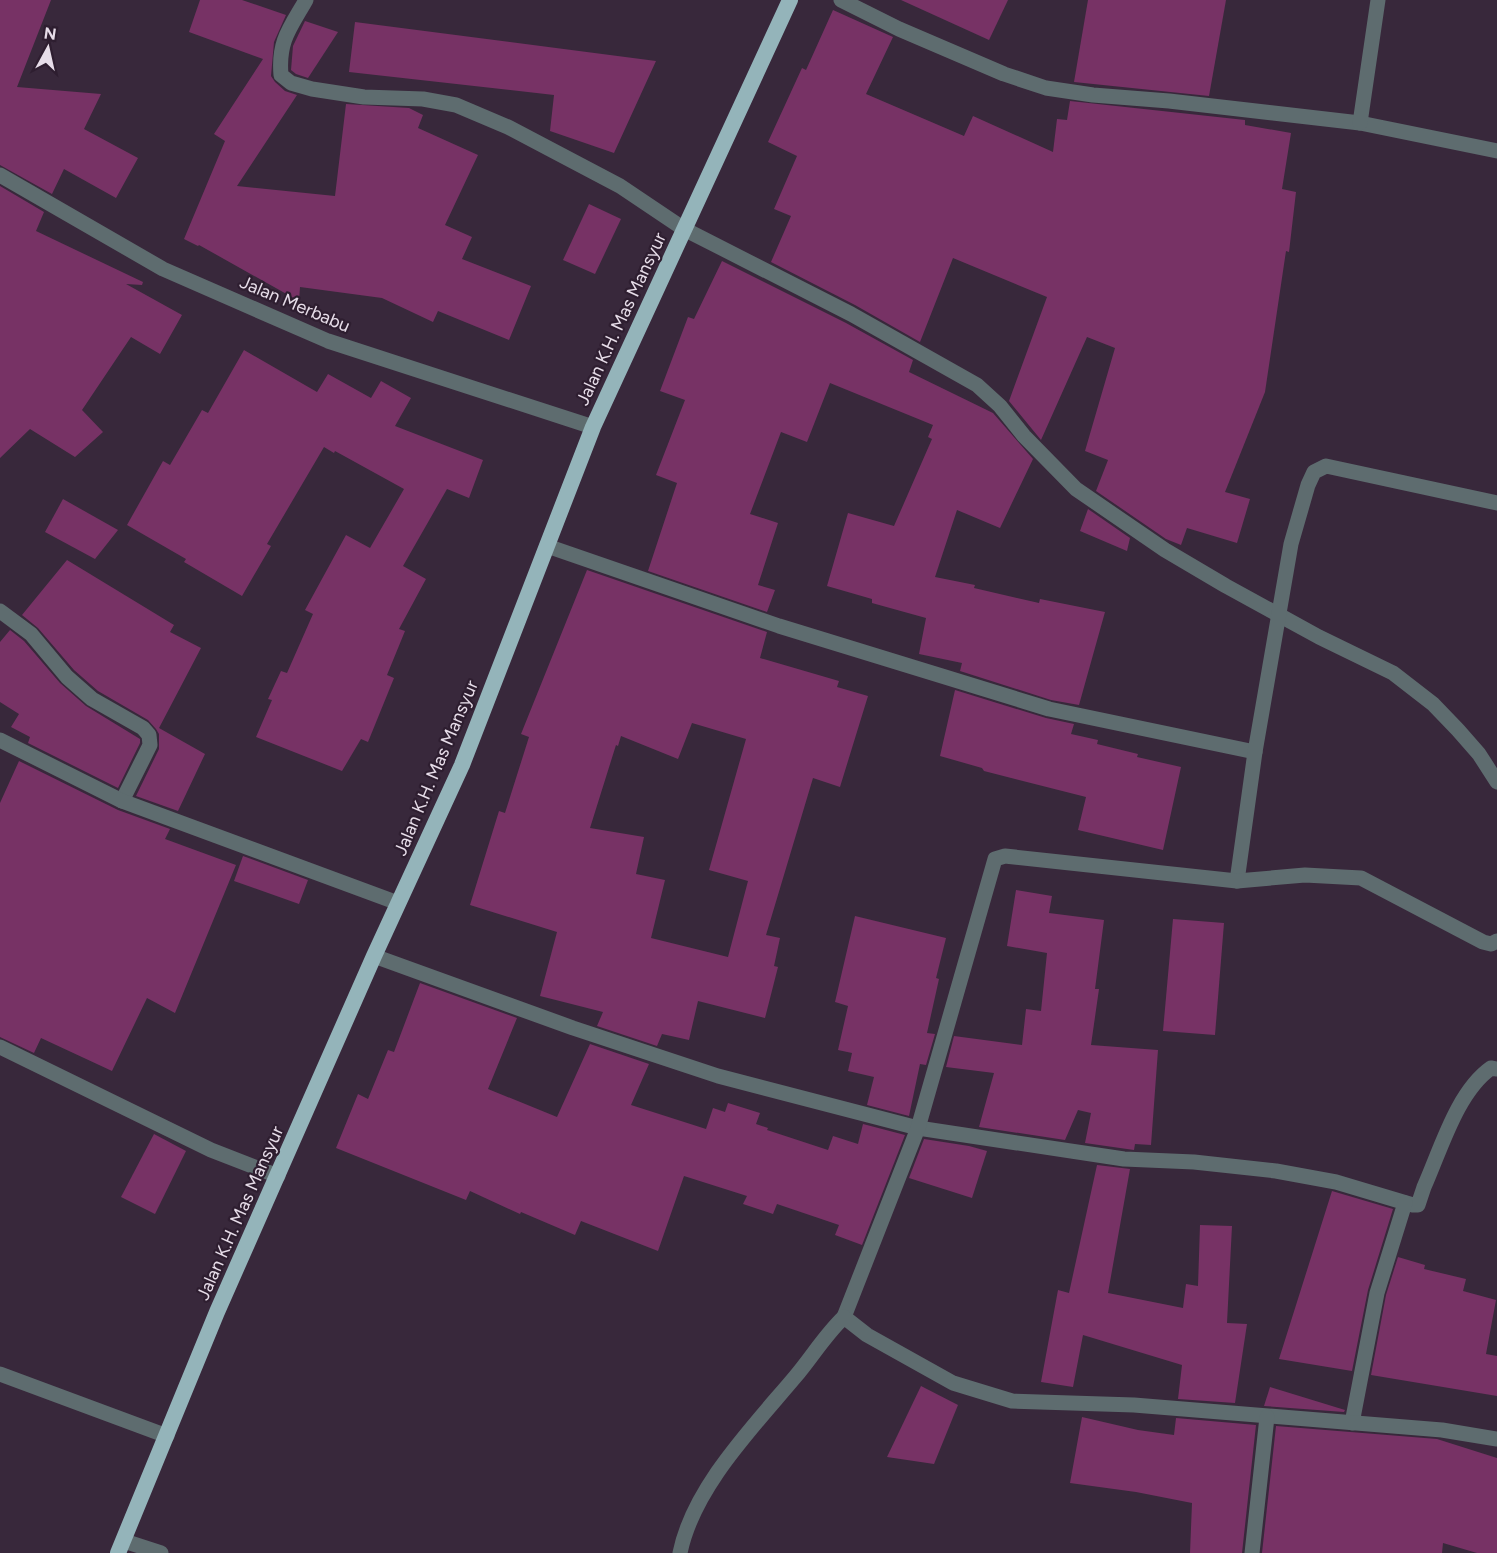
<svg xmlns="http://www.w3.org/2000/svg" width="1497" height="1553" viewBox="0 0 1497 1553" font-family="Figtree,sans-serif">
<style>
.building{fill:#773265;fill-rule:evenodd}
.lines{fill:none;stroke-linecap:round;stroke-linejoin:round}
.minor{stroke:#5e6c6f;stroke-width:15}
.trunk{stroke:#94b4ba;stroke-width:16}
.labels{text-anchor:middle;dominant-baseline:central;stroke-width:4.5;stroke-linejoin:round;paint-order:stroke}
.street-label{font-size:18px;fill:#e7dde9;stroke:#2e1e30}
</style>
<rect width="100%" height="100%" fill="#38283b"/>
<g class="building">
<polygon points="0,0 51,0 17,87 101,94 84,129 138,158 116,198 64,169 52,194 0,165"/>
<polygon points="200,0 242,0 286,15 274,42 271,76 275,82 285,91 297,95 237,186 335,196 346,104 409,108 423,115 418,128 478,155 445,225 472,237 462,259 531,286 509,340 438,311 433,322 382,298 300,287 299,301 199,245 198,246 184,239 225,141 214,134 263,59 189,32"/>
<polygon points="901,0 1008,0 989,40"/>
<polygon points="1088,0 1226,0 1209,96 1074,82"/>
<polygon points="833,10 893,37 866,94 964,136 973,116 1053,152 1057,119 1067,120 1070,101 1245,120 1245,125 1291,133 1282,189 1296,192 1289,252 1286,251 1265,392 1225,492 1250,499 1237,543 1187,528 1181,545 1166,539 1096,491 1108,460 1085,451 1115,348 1087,337 1041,440 1009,401 1047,297 953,258 920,342 855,305 771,262 791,216 774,209 797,156 768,142 802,68 806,70"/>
<polygon points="305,21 338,32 308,78 296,74 291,70 293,46"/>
<polygon points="355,22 656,61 614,153 550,131 554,95 349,72"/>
<polygon points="0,186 44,212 36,231 143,282 142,285 126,284 182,315 160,354 131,337 82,410 103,432 75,457 30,429 0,458"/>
<polygon points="589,204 621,219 595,274 563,260"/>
<polygon points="722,261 846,323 913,360 909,372 993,413 1033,459 1000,528 957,510 935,577 975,585 974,588 1039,603 1040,599 1105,612 1079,705 1051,700 960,671 962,663 919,654 926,618 872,603 872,599 827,586 848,513 894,526 932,439 928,437 933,425 830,383 807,442 781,432 750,514 778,523 758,585 775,590 767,612 648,571 677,483 656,475 685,400 660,391 688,317 694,319"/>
<polygon points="244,350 317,392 328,374 371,398 381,381 411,398 395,426 483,460 469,498 447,489 403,566 426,579 399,629 405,631 387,675 394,678 368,742 361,739 342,771 256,737 272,700 268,699 281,671 287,673 313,614 305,610 346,535 370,548 404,489 335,451 334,453 324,447 267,544 271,546 242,596 184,562 186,559 127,525 163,461 170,465 202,410 208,413"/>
<polygon points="63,499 118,530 95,559 45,532"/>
<polygon points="1088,509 1130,538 1127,551 1080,531"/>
<polygon points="67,560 174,625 170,632 201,648 159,728 205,754 178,811 136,796 159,749 159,734 156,729 148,720 98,691 74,670 38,628 22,615"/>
<path d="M587 570 767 632 760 658 839 681 837 687 868 696 840 787 813 778 766 935 780 938 774 966 778 967 765 1018 698 1001 689 1040 662 1034 657 1046 597 1026 603 1012 540 996 557 932 470 905 499 811 505 813 529 737 521 734ZM692 723 746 739 709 870 748 881 728 957 651 938 665 880 636 874 644 837 590 828 616 745 618 746 621 736 678 759Z"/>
<polygon points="10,630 24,641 60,683 86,706 140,739 140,743 118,788 28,743 30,737 11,727 19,714 0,702 0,642"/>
<polygon points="955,690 1046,718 1074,724 1071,734 1098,740 1097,744 1138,754 1137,757 1181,767 1163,850 1078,830 1086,797 984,771 982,768 940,756"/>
<polygon points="19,761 118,810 170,829 165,839 236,865 175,1013 147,998 112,1071 41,1038 34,1053 0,1037 0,803"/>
<polygon points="243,856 308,880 299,904 234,881"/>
<polygon points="1016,890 1052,896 1049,913 1104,920 1095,989 1099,989 1091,1045 1158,1050 1151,1145 1135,1144 1134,1150 1085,1143 1091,1113 1078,1110 1065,1140 979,1127 994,1073 946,1067 954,1036 1022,1045 1026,1009 1041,1011 1047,953 1007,946"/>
<polygon points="855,916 946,938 936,978 939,979 927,1033 935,1034 926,1065 920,1064 909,1116 867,1105 874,1077 848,1071 852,1053 838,1050 848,1006 835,1002"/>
<polygon points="1173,919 1224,923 1215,1035 1163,1031"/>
<polygon points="420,983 517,1018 488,1089 557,1117 590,1044 649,1064 631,1105 706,1129 713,1108 725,1112 728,1103 760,1113 756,1124 768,1128 767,1130 828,1150 833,1136 858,1144 863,1124 905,1135 862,1245 835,1235 839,1225 777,1204 773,1214 743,1204 747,1196 684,1176 658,1251 581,1221 575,1235 521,1212 520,1214 470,1191 466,1200 336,1148 358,1094 368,1099 388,1050 394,1052"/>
<polygon points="154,1134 186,1151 155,1214 121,1197"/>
<polygon points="924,1139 969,1146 987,1151 972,1198 909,1178"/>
<polygon points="1097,1165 1130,1169 1108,1293 1183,1308 1186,1284 1198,1286 1200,1225 1232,1226 1227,1323 1247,1324 1235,1403 1178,1399 1182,1365 1083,1335 1073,1387 1041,1382 1058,1290 1069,1293"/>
<polygon points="1332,1191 1393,1209 1368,1290 1352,1371 1279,1359"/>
<polygon points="1398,1257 1425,1265 1424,1269 1466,1279 1463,1291 1496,1300 1486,1354 1497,1356 1497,1396 1371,1375 1386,1295"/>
<polygon points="921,1386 958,1405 934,1464 887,1457"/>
<polygon points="1270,1387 1345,1410 1344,1412 1264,1406"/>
<polygon points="1082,1417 1138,1430 1174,1435 1176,1418 1256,1425 1242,1553 1190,1553 1192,1503 1136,1492 1070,1483"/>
<polygon points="1276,1426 1437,1439 1497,1458 1497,1553 1477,1553 1443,1543 1442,1553 1262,1553"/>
</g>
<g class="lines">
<g class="minor">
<path d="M306 0C290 28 278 41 281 75L291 83 312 89 364 97 423 99 456 105 508 127 620 186 684 229 851 314 977 385 1000 406 1024 436 1076 489 1165 550 1226 586 1319 637 1393 673 1433 704 1458 730 1479 754 1497 782"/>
<polyline points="841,0 899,29 1004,74 1046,88 1093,95 1169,101 1360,123 1497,151"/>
<polyline points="1360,123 1378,0"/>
<polyline points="0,175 163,269 328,341 593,427"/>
<polyline points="547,546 779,626 1049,709 1255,752"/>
<polyline points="0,611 31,634 67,677 92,699 143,728 149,735 150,745 122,801"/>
<polyline points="0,740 122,801 398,903"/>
<polyline points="1237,881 1255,752 1291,544 1308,485 1314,472 1326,466 1497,503"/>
<path d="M374 956 573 1028 718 1076 918 1128 1124 1159 1194 1162 1276 1171 1336 1182 1413 1205H1418L1424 1187C1441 1149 1457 1092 1491 1068L1497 1069"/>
<polyline points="0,1047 211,1150 278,1176"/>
<polyline points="844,1317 918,1128 995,859 1005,856 1237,881 1305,875 1361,878 1483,942 1491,944 1497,941"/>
<polyline points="0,1374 167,1436"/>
<polyline points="1352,1423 1377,1293 1405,1203"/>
<polyline points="124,1541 161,1553"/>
<path d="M680 1553C693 1488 753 1427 795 1377 812 1357 825 1335 844 1317L867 1335 953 1383 1012 1401 1134 1405 1442 1430 1497 1439"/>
<polyline points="1252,1553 1267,1417"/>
</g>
<polyline class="trunk" points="118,1553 217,1312 374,956 462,765 593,427 790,0"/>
</g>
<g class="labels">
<g class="street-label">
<text transform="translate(295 304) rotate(23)">Jalan Merbabu</text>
<text transform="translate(621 319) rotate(-65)">Jalan K.H. Mas Mansyur</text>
<text transform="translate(436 768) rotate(-67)">Jalan K.H. Mas Mansyur</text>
<text transform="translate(240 1213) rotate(-66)">Jalan K.H. Mas Mansyur</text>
</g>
</g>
<g transform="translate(48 48) rotate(8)" stroke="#2e1e30" stroke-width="4.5" paint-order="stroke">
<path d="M0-4.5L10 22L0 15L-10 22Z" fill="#e7dde9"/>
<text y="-9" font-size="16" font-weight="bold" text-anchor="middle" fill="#e7dde9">N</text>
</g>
</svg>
